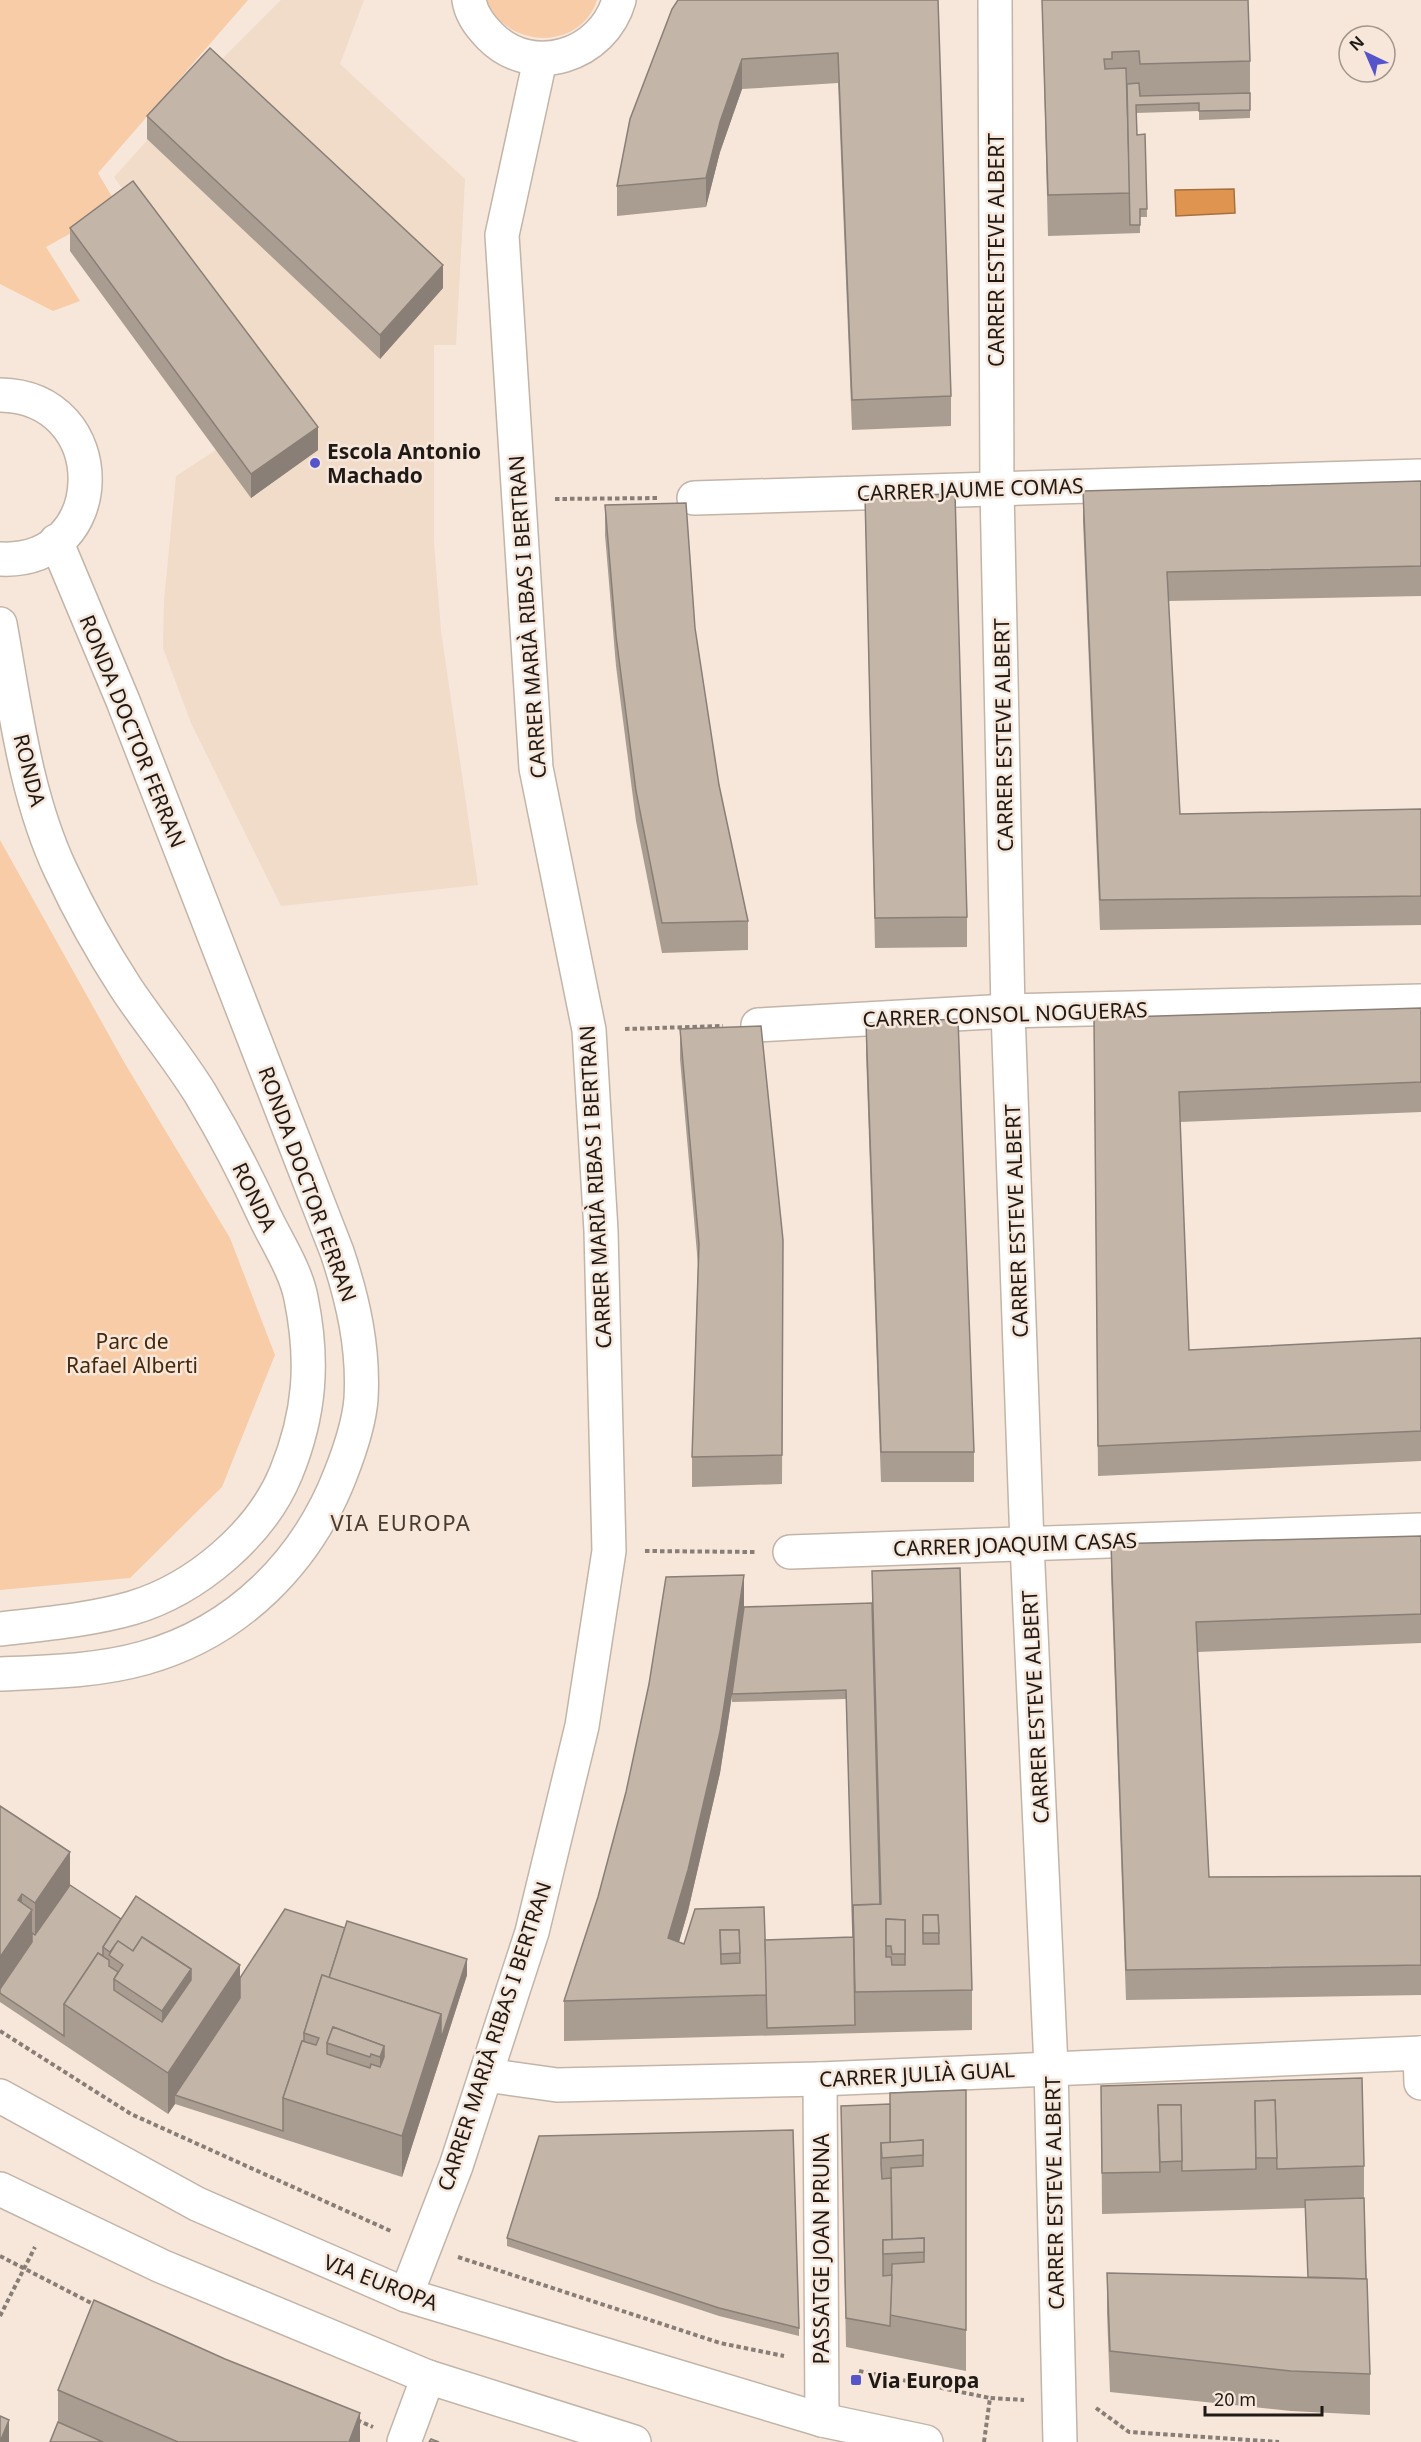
<svg xmlns="http://www.w3.org/2000/svg" width="1421" height="2442" viewBox="0 0 1421 2442" font-family="'Noto Sans',sans-serif">
<style>
.built{fill:#f1dbc9}
.green{fill:#f8cca6}
.water{fill:#df9550;stroke:#a5703e;stroke-width:1.5}
.lines{fill:none;stroke-linecap:round;stroke-linejoin:round}
.minor-casing{stroke:#c3b4a8;stroke-width:36}
.path{stroke:#897e76;stroke-width:4;stroke-dasharray:4.5 3;stroke-linecap:butt}
.minor{stroke:#fff;stroke-width:33}
.wall{fill:#a99c91;fill-rule:evenodd}
.shaded-wall{fill:#897f76}
.building{fill:#c4b5a9;stroke:#897f76;stroke-width:1.5;fill-rule:evenodd}
.poi-dot{fill:#5654cb;stroke:#f7e7db;stroke-width:2}
.labels{text-anchor:middle;dominant-baseline:central;stroke-width:5;stroke-linejoin:round;paint-order:stroke}
.street-label{font-size:21px;fill:#1f1a15;stroke:#f7e7db}
.poi-label{font-size:21px;font-weight:bold;fill:#1f1a15;stroke:#f7e7db;text-anchor:start}
.park-label{font-size:21px;fill:#452709;stroke:#f7e7db}
.neighbourhood-label{font-size:22px;letter-spacing:1.5px;fill:#483c32;stroke:#f7e7db}
</style>
<rect width="100%" height="100%" fill="#f7e7db"/>
<polygon class="built" points="281,0 364,0 340,64 465,179 456,345 434,345 434,542 441,631 478,885 281,906 191,723 163,648 164,601 176,476 216,450 70,251 133,204 114,177 210,71"/>
<g class="green">
<polygon points="0,0 248,0 98,173 118,207 46,247 80,301 53,311 0,284"/>
<path d="M487 0H597C580 52 505 49 487 0Z"/>
<polygon points="0,840 124,1062 230,1238 275,1355 222,1487 130,1578 0,1590"/>
</g>
<polygon class="water" points="1234,189 1235,213 1176,216 1175,190"/>
<g class="lines">
<defs>
<g id="minor">
<path d="M469 0C471 14 480 26 490 36 532 79 603 56 619 0"/>
<polyline points="995,0 997,488 1008,1011 1027,1544 1051,2067 1060,2442"/>
<path d="M0 395C115 397 112 565 0 559"/>
<polyline points="694,498 1421,476"/>
<path d="M0 624C15 706 25 795 61 871 80 912 102 951 126 988 150 1024 177 1056 200 1093 224 1133 246 1175 265 1217 277 1242 296 1271 301 1298 314 1362 310 1414 286 1473 261 1534 196 1589 132 1608 90 1620 43 1624 0 1629"/>
<polyline points="758,1025 1008,1011 1421,1001"/>
<polyline points="790,1552 1421,1530"/>
<path d="M0 1674C48 1672 98 1671 144 1658 237 1632 307 1562 341 1473 350 1450 359 1424 361 1399 364 1348 353 1300 337 1252L123 701 56 541"/>
<polyline points="1420,2053 1421,2083"/>
<polyline points="486,2075 557,2085 820,2079 1421,2053"/>
<polyline points="820,2079 822,2420"/>
<polyline points="0,2096 197,2204 406,2295 822,2420 926,2442"/>
<polyline points="0,2189 161,2266 428,2377 634,2442"/>
<polyline points="406,2295 456,2166 532,1932 582,1726 609,1551 601,1231 589,1030 536,768 502,235 540,60"/>
<polyline points="404,2442 428,2377"/>
</g>
</defs>
<use href="#minor" class="minor-casing"/>
<g class="path">
<polyline points="555,499 659,498"/>
<polyline points="625,1029 723,1026"/>
<polyline points="645,1551 755,1552"/>
<polyline points="0,2031 131,2114 393,2232"/>
<polyline points="0,2256 95,2305"/>
<polyline points="458,2257 720,2343 784,2356"/>
<polyline points="0,2316 35,2247"/>
<polyline points="859,2371 990,2398"/>
<polyline points="1096,2408 1129,2432 1279,2442"/>
<polyline points="357,2420 373,2427"/>
<polyline points="984,2442 990,2398 1024,2400"/>
</g>
<use href="#minor" class="minor"/>
</g>
<g class="wall">
<polygon points="938,0 951,396 951,426 852,430 838,83 742,89 720,152 706,207 617,216 617,186 653,60"/>
<polygon points="1042,0 1250,61 1250,118 1199,120 1199,111 1136,113 1137,135 1145,134 1147,217 1140,217 1140,233 1048,236"/>
<polygon points="147,116 443,288 380,359 147,139"/>
<polygon points="70,228 318,450 251,498 70,251"/>
<polygon points="1421,481 1421,596 1168,601 1180,814 1421,809 1421,925 1100,930 1083,521 1083,491"/>
<polygon points="865,496 967,917 967,947 875,948"/>
<polygon points="605,505 695,628 719,785 748,921 748,950 662,953 636,821 616,666 605,535"/>
<polygon points="1421,1008 1421,1112 1180,1122 1189,1350 1421,1338 1421,1461 1098,1476 1094,1018"/>
<polygon points="866,1023 974,1452 974,1482 881,1482 866,1053"/>
<polygon points="680,1029 783,1240 782,1484 692,1487 692,1457 698,1265 680,1059"/>
<polygon points="1421,1536 1421,1643 1197,1652 1209,1877 1421,1876 1421,1995 1126,2000 1111,1573 1111,1544"/>
<path d="M872 1571 972 1990V2030L564 2041V2001L744 1607 872 1603ZM732 1696V1702L846 1699 853 1937 684 1944 679 1942 688 1911 720 1773Z"/>
<polygon points="0,1806 70,1885 121,1919 240,1978 467,1975 402,2177 175,2104 168,2114 0,2002"/>
<polygon points="1101,2086 1364,2166 1364,2198 1370,2374 1370,2415 1291,2411 1110,2392 1107,2313 1107,2273 1308,2277 1305,2208 1102,2214"/>
<polygon points="966,2090 966,2371 846,2347 841,2106 890,2104"/>
<polygon points="507,2238 799,2328 799,2336 719,2316 507,2246"/>
<polygon points="58,2390 360,2442 50,2442 58,2422"/>
</g>
<g class="shaded-wall">
<polygon points="742,59 742,89 720,152 706,207 706,178 720,122"/>
<polygon points="443,265 443,288 380,359 380,335"/>
<polygon points="318,427 318,450 251,498 251,474"/>
<polygon points="744,1575 744,1616 720,1773 688,1911 668,1979 668,1938"/>
<polygon points="70,1852 70,1893 35,1943 35,1903"/>
<polygon points="22,1894 22,1924 32,1910 32,1950 0,1993 0,1957 18,1900"/>
<polygon points="467,1959 467,1975 402,2177 402,2136 441,2014"/>
<polygon points="240,1965 240,2006 175,2095 175,2104 168,2114 168,2073"/>
<polygon points="191,1969 191,2020 162,2062 162,2011"/>
<polygon points="384,2046 384,2097 380,2108 380,2057"/>
<polygon points="360,2413 360,2442 349,2442"/>
<polygon points="9,2420 9,2442 0,2442"/>
</g>
<g class="building">
<polygon points="678,0 938,0 951,396 852,400 838,53 742,59 720,122 706,178 617,186 630,119 672,9"/>
<polygon points="1042,0 1248,0 1250,61 1140,64 1139,51 1112,52 1112,59 1104,59 1105,69 1126,68 1130,193 1048,195"/>
<polygon points="210,48 443,265 380,335 147,116"/>
<polygon points="1139,83 1140,96 1250,93 1250,110 1199,111 1199,103 1136,105 1137,135 1145,134 1147,209 1140,209 1140,225 1130,225 1127,84"/>
<polygon points="133,181 318,427 251,474 70,228"/>
<polygon points="1421,481 1421,566 1167,572 1180,814 1421,809 1421,896 1100,900 1083,491"/>
<polygon points="955,494 967,917 875,918 865,496"/>
<polygon points="686,503 695,628 719,785 748,921 662,923 636,791 616,636 605,505"/>
<polygon points="1421,1008 1421,1082 1179,1092 1189,1350 1421,1338 1421,1431 1098,1446 1094,1018"/>
<polygon points="958,1019 974,1452 881,1452 866,1023"/>
<polygon points="761,1026 783,1240 782,1455 692,1457 699,1244 680,1029"/>
<polygon points="1421,1536 1421,1614 1196,1622 1209,1877 1421,1876 1421,1965 1126,1970 1111,1544"/>
<path d="M960 1568 972 1990 855 1992 853 1905 881 1904 872 1571ZM923 1915H938L939 1944H923ZM886 1919 905 1920V1965H892L891 1957H886Z"/>
<path d="M744 1575 720 1732 688 1870 668 1938 684 1944 695 1909 764 1907 767 1995 564 2001 598 1897 626 1792 649 1684 666 1577ZM720 1930H739L740 1963 721 1964Z"/>
<polygon points="872,1603 880,1904 853,1905 855,2025 767,2028 765,1940 853,1937 846,1690 732,1694 744,1607"/>
<polygon points="0,1806 70,1852 35,1903 22,1894 18,1900 32,1910 0,1957"/>
<polygon points="70,1885 121,1919 103,1947 103,1956 98,1953 64,2004 64,2036 0,1993 0,1989 32,1942 32,1933 35,1935"/>
<polygon points="136,1896 240,1965 168,2073 64,2004 98,1953 109,1960 109,1966 118,1972 114,1979 114,1990 162,2022 191,1980 191,1969 142,1937 133,1951 118,1941 110,1952 103,1947"/>
<polygon points="285,1909 345,1928 329,1978 322,1975 304,2033 304,2042 302,2041 283,2098 283,2131 175,2095 240,1998 240,1978"/>
<polygon points="923,1915 938,1915 939,1933 923,1933"/>
<polygon points="886,1919 905,1920 905,1954 892,1954 891,1946 886,1946"/>
<polygon points="347,1921 467,1959 441,2039 441,2014 329,1978"/>
<polygon points="720,1930 739,1930 740,1953 721,1954"/>
<polygon points="142,1937 191,1969 162,2011 114,1979 123,1965 109,1955 115,1945 118,1941 133,1951"/>
<path d="M322 1975 441 2014 402 2136 283 2098 302 2041 316 2045 319 2038 304 2033ZM333 2027 384 2046V2057L380 2067 371 2064 370 2068 327 2054V2043Z"/>
<polygon points="333,2027 384,2046 380,2057 371,2054 370,2057 327,2043"/>
<polygon points="1362,2078 1364,2166 1277,2169 1275,2100 1255,2101 1256,2169 1182,2171 1181,2105 1158,2105 1160,2172 1102,2173 1101,2086"/>
<polygon points="966,2090 966,2330 890,2315 892,2264 924,2262 924,2238 892,2240 891,2168 923,2166 923,2140 890,2143 890,2093"/>
<polygon points="1275,2100 1277,2158 1256,2158 1255,2101"/>
<polygon points="890,2104 890,2143 881,2143 881,2165 882,2179 891,2178 892,2240 883,2240 883,2276 892,2275 890,2326 846,2318 841,2106"/>
<polygon points="1158,2105 1181,2105 1182,2161 1160,2162"/>
<polygon points="793,2130 799,2328 719,2308 507,2238 539,2136"/>
<polygon points="923,2140 923,2155 882,2158 881,2143"/>
<polygon points="1364,2198 1366,2279 1308,2277 1305,2200"/>
<polygon points="924,2238 924,2252 883,2254 883,2240"/>
<polygon points="1107,2273 1367,2279 1370,2374 1291,2371 1110,2351"/>
<polygon points="94,2300 225,2359 360,2413 349,2442 178,2442 58,2390"/>
<polygon points="0,2416 9,2420 0,2442"/>
<polygon points="58,2422 103,2442 50,2442"/>
<polygon points="431,2439 439,2442 429,2442"/>
</g>
<g class="poi-dot">
<circle cx="315" cy="463" r="6"/>
<rect x="850" y="2374" width="12" height="12" rx="3"/>
</g>
<g class="labels">
<g class="street-label">
<text transform="translate(996 250) rotate(-90)">CARRER ESTEVE ALBERT</text>
<text transform="translate(970 489) rotate(-2)">CARRER JAUME COMAS</text>
<text transform="translate(527 617) rotate(-94)">CARRER MARIÀ RIBAS I BERTRAN</text>
<text transform="translate(133 731) rotate(68)">RONDA DOCTOR FERRAN</text>
<text transform="translate(1003 735) rotate(-91)">CARRER ESTEVE ALBERT</text>
<text transform="translate(30 770) rotate(76)">RONDA</text>
<text transform="translate(1005 1014) rotate(-2)">CARRER CONSOL NOGUERAS</text>
<text transform="translate(308 1184) rotate(70)">RONDA DOCTOR FERRAN</text>
<text transform="translate(595 1187) rotate(-93)">CARRER MARIÀ RIBAS I BERTRAN</text>
<text transform="translate(255 1197) rotate(64)">RONDA</text>
<text transform="translate(1016 1221) rotate(-92)">CARRER ESTEVE ALBERT</text>
<text transform="translate(1015 1544) rotate(-2)">CARRER JOAQUIM CASAS</text>
<text transform="translate(1035 1707) rotate(-93)">CARRER ESTEVE ALBERT</text>
<text transform="translate(494 2036) rotate(-72)">CARRER MARIÀ RIBAS I BERTRAN</text>
<text transform="translate(917 2074) rotate(-3)">CARRER JULIÀ GUAL</text>
<text transform="translate(1054 2193) rotate(-91)">CARRER ESTEVE ALBERT</text>
<text transform="translate(821 2249) rotate(-90)">PASSATGE JOAN PRUNA</text>
<text transform="translate(381 2282) rotate(21)">VIA EUROPA</text>
</g>
<g class="poi-label">
<text x="327" y="451">Escola Antonio<tspan x="327" dy="24">Machado</tspan></text>
<text x="868" y="2380">Via Europa</text>
</g>
<g class="park-label">
<text x="132" y="1341">Parc de<tspan x="132" dy="24">Rafael Alberti</tspan></text>
</g>
<g class="neighbourhood-label">
<text x="401" y="1522">VIA EUROPA</text>
</g>
</g>
<g transform="translate(1367 54) rotate(316)"><circle r="28" fill="#f7e7db" stroke="#a1958c" stroke-width="1.5"/>
<path d="M0-4.5L10 22L0 15L-10 22Z" fill="#5654cb"/>
<text y="-9" font-size="16" font-weight="bold" text-anchor="middle" fill="#1f1a15">N</text>
</g>
<path d="M1205 2406v9h117v-9" fill="none" stroke="#1f1a15" stroke-width="3"/>
<text x="1214" y="2406" font-size="18" fill="#1f1a15" stroke="#f7e7db" stroke-width="4.5" paint-order="stroke">20 m</text>
</svg>
